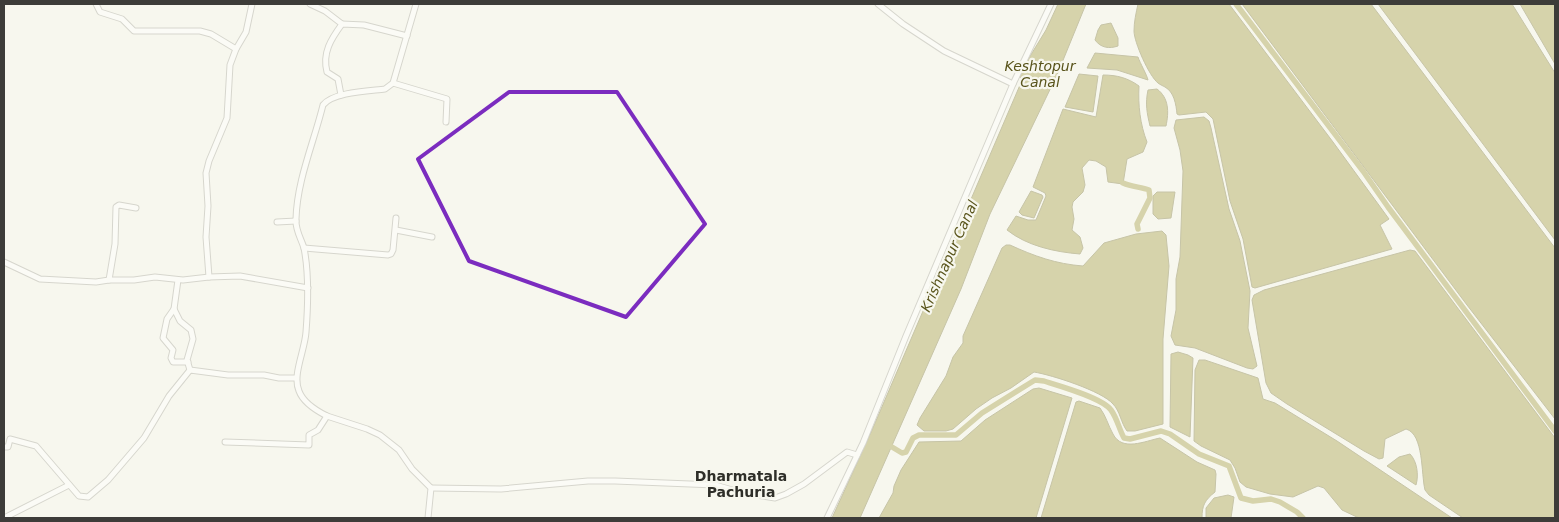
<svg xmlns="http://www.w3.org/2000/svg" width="1559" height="522" viewBox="0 0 1559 522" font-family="'DejaVu Sans',sans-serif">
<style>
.water{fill:#ada65a;stroke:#8b8650}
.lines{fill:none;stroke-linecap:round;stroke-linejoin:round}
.canal{stroke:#ada65a;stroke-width:5.5}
.minor-casing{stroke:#aeada5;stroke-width:7}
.minor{stroke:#fff;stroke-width:5}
.marked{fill:none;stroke:#7b2cbf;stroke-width:4;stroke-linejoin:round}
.labels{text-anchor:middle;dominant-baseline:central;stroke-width:4.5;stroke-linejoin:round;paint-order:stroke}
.water-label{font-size:14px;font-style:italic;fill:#59541b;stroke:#f7f7ee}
.neighbourhood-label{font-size:14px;font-weight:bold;fill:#2e2e28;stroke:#f7f7ee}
</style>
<rect width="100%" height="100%" fill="#f7f7ee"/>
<g class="water">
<polygon points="1058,4 1086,4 1057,75 990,214 961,289 860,518 832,518 872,430 1020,85 1021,71 1046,30"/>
<path d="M1138 4H1229L1333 142 1389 219 1380 225 1392 249 1255 288 1252 287 1243 239 1230 201 1213 119 1206 112 1179 115 1177 114C1176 104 1174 92 1165 87 1163 86 1159 84 1158 83 1149 76 1134 42 1134 31 1134 22 1136 13 1138 4Z"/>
<polygon points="1242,4 1371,4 1555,248 1555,419 1467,305"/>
<polygon points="1378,4 1512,4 1555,73 1555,240"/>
<polygon points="1520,4 1555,4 1555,64"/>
<path d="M1111 23 1118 38V46C1109 49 1101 48 1095 40L1098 30 1101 25Z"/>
<path d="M1095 53 1138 57C1140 63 1147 75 1148 80L1117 70 1087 68Z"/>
<polygon points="1079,74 1098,76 1093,112 1065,107"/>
<path d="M1103 75C1117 75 1128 78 1139 86 1138 105 1140 124 1147 142L1143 152 1127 159 1123 184 1108 182 1106 167 1096 161 1089 160 1082 168 1085 185 1083 192 1073 202 1072 207 1074 219 1072 230 1080 237 1083 248 1080 254C1055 252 1027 246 1007 230L1016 216 1028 220H1036L1046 196 1045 193 1033 187 1063 109 1096 117Z"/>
<path d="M1157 89C1169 98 1169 112 1166 126H1150C1147 113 1145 104 1148 90Z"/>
<polygon points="1204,117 1209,121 1211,128 1229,209 1240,241 1250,291 1248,328 1257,366 1253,369 1247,368 1195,348 1175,345 1171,336 1176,310 1176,279 1180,257 1183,171 1180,150 1174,128 1176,120"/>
<polygon points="1031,191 1042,195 1043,197 1034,218 1022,215 1019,212"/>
<polygon points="1157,192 1175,192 1171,218 1158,219 1153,214 1153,196"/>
<path d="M1162 231 1166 235 1169 266 1163 339V424L1135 431H1127C1121 423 1120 411 1113 404 1102 391 1052 375 1034 372L1011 388 992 398 976 409 953 429 946 431H924L917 425 920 418 946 376 953 357 963 343V336L1002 248 1006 245H1010C1034 256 1056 264 1083 266L1104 243 1136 234Z"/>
<path d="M1410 250 1415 251 1555 438V518H1463L1429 495 1425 490C1421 474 1424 434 1406 429L1385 439 1383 458 1379 459 1364 451 1287 404 1271 393 1266 383 1252 300 1254 295 1264 290Z"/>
<polygon points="1178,352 1188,355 1193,358 1190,437 1170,427 1171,354"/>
<polygon points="1199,360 1205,360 1258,378 1263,399 1275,403 1337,441 1452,518 1359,518 1342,510 1324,488 1318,486 1293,497 1270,494 1246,487 1240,482 1235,468 1230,460 1201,446 1194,441 1195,370"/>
<polygon points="1039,388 1072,398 1036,518 879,518 893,493 894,486 901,470 919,442 961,441 985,420 1033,389"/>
<path d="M1079 401 1100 408C1106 416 1108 425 1113 434 1122 452 1145 441 1160 438L1197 462 1215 470 1216 474 1215 492C1205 500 1202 505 1202 518H1041L1076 402Z"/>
<path d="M1410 454C1417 461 1419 475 1416 485L1387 466 1399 457Z"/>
<polygon points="1228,495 1234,497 1231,518 1206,518 1206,508 1214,498"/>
</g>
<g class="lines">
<g class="canal">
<polyline points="1236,4 1363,171 1388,207 1555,431"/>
<path d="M1123 183C1132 187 1141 187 1149 190L1150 198 1137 224 1138 229"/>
<path d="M892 447 902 453 906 452 913 438 919 435H956L982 413 1035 380 1044 381C1060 386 1103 398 1111 410 1117 418 1119 429 1124 438L1130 439 1161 431 1170 434 1199 454 1229 466 1241 498 1253 501 1271 499 1280 502 1297 512 1303 518"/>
</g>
<defs>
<g id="minor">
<polyline points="96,4 100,12 122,19 134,31 200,31 211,34 236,49"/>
<polyline points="310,4 325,11 342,24"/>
<path d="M416 4 393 83 385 89C369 91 333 92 323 105 314 142 297 180 296 219 295 230 301 238 304 248 309 273 308 306 306 332 305 350 292 375 299 391 303 402 317 411 327 416L367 429 380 435 399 450 412 469 431 488 428 518"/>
<polyline points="878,4 903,24 944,51 1013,84"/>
<polyline points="393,83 447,99 446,122"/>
<path d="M341 95 338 79 327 72C322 53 331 39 342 24L364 25 407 36"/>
<polyline points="277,222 296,221"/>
<polyline points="396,230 432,237"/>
<polyline points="304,248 388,255 391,254 393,250 396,218"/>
<polyline points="4,262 40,279 96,282 109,280 134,280 155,277 183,280 209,277 240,276 308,288"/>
<polyline points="209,277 206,237 208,206 206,173 209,161 227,118 230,65 236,49 246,32 252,4"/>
<polyline points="109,280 115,244 116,207 119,205 136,208"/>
<polyline points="178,280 174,309 180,321 191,330 193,339 187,360 190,370"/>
<polyline points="174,309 167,319 163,338 173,350 171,358 173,362 188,362"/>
<polyline points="225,442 309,445 309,435 318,430 327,416"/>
<polyline points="4,447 8,447 10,439 36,446 79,496 88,497 108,480 144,438 169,396 190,370 228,375 264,375 279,378 296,378"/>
<polyline points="431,488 501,489 588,481 615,481 715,485 743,493 775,498 786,494 804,484 847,452 857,455"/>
<polyline points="4,518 69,485"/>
<polyline points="827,518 863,443 906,336 1013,84 1051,4"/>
</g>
</defs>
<use href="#minor" class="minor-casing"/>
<use href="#minor" class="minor"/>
</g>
<path d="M0 0H1559V522H0ZM509 92H617L705 224 626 317 469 261 418 159Z" fill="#f7f7ee" fill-opacity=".55" fill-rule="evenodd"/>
<path class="marked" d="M509 92H617L705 224 626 317 469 261 418 159Z"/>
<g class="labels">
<g class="water-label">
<text x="1040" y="66">Keshtopur<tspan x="1040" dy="16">Canal</tspan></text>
<text transform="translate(949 256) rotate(-66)">Krishnapur Canal</text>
</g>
<g class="neighbourhood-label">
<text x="741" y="476">Dharmatala<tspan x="741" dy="16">Pachuria</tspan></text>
</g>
</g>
<rect width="1559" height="522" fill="none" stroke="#3d3c39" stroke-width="10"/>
</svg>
